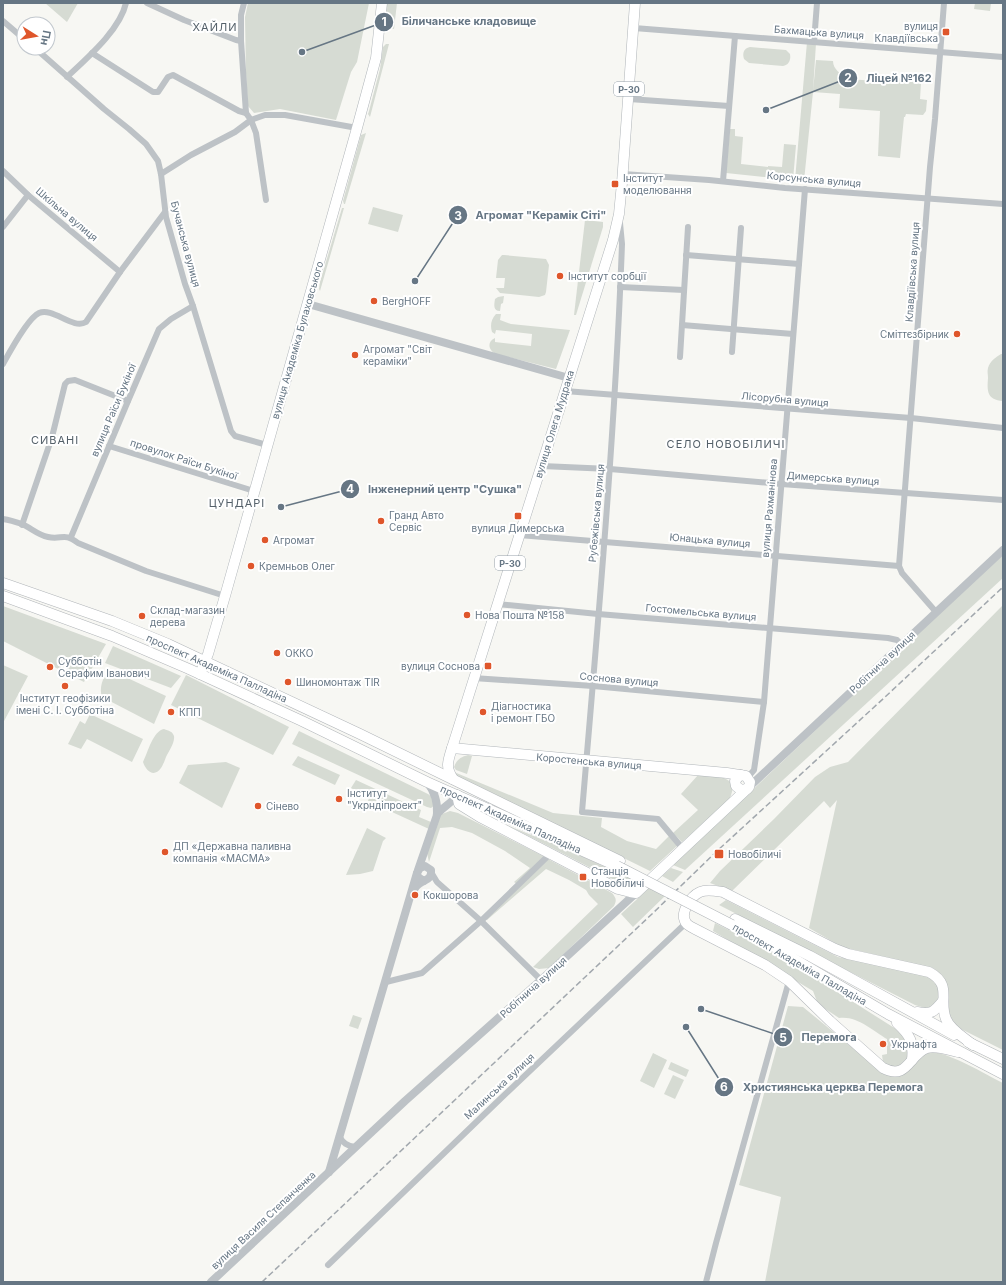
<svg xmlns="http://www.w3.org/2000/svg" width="1006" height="1285" viewBox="0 0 1006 1285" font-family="Inter,sans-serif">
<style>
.green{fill:#d6dbd3}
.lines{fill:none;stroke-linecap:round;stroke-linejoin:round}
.primary-casing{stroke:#b1b6ba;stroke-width:11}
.trunk-casing{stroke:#b1b5b9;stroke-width:11}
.minor{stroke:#bdc2c6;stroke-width:6}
.tertiary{stroke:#bdc2c6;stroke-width:8}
.primary{stroke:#fff;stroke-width:10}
.trunk{stroke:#fff;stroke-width:10}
.rail{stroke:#a1a7ad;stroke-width:1.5;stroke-dasharray:6 3;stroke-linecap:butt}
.trunk-bridge-casing{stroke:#b1b5b9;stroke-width:11;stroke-linecap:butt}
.trunk-bridge{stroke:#fff;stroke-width:10}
.poi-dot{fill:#df562b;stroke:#fff;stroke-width:1.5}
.labels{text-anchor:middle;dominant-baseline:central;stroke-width:4;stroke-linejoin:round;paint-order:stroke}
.shield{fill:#fff;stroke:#949fa9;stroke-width:1}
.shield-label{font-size:9px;font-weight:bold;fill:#667684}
.poi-label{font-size:10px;fill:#667684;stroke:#fff;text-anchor:start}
.street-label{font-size:10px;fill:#667684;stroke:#fff}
.neighbourhood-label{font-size:11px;letter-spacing:1px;fill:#546069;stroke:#fff}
.leader{fill:none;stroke:#667684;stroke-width:1.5}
.callout-dot{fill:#667684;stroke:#fff;stroke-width:1.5}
.mark-label{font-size:12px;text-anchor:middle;font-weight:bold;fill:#fff}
.callout-label{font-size:11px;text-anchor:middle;font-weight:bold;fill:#667684;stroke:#fff;stroke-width:4;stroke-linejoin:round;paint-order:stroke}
</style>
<rect width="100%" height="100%" fill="#f7f7f3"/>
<g class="green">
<polygon points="45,3 78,3 67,22"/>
<polygon points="248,3 369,3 357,62 351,72 336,120 280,109 254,113 248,106 246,73 245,17"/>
<polygon points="386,3 397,3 394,29 386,27 384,24"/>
<polygon points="975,3 991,3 990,11 974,9"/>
<path d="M807 42 816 43 813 91 816 60 833 61C833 70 841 73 847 79L892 82 894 79H897L899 78H930V83H921L920 99 927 100 926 111 923 115 906 114 905 117H904L900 158 878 156 880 111 839 108 840 94 813 92 804 181 795 180Z"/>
<polygon points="386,44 389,44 370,117 368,114 369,111 380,69 383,47"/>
<path d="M750 47 786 50 790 54C791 60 789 65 783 66L749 63 744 59C742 53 744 48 750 47Z"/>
<polygon points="730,129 735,129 735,136 743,137 741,164 768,167 768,166 782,167 784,144 796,145 793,180 726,173"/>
<polygon points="366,133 345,204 344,204 343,201 361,135"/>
<polygon points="373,207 403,215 398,232 368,224"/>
<polygon points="342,208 344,208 320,291 319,289 320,282"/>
<polygon points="585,220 603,222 603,227 576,315 574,315"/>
<polygon points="502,255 504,255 546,259 549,265 546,292 545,295 539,297 500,293 496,288 504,288 505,278 496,278 498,260"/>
<path d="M504 296 503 303 501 304 500 311C493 311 494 305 495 299L498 297Z"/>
<path d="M496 314H501L500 320 511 324 570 330 556 369 496 354C489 351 486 342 495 338V342L531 346 532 334 496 330 495 334 492 332C490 326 491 319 496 314Z"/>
<path d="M1001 354H1003V401C987 400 987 391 988 378 988 375 987 371 988 368 990 361 996 357 1001 354Z"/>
<polygon points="1003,553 1003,578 685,870 673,865"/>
<path d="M1003 605V1050L955 1026 946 1012C950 993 951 980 933 968L842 947 809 928 837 800 830 808 824 801 732 891 710 883 720 871 774 819 815 777 830 767 848 762Z"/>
<polygon points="3,606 106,644 84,682 3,641"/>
<polygon points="113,646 181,676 171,688 105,663"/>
<polygon points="3,665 28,676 3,723"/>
<path d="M109 672 119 674 166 696 154 724 102 697C99 689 102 677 109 672Z"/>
<polygon points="186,675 289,727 273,755 171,705"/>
<polygon points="90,714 143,739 132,762 87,739 81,749 68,744 80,721 85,724"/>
<path d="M164 729C169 731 172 731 174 736 175 743 169 751 166 757 165 760 163 765 161 768 154 778 146 771 143 762 148 752 153 731 164 729Z"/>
<polygon points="299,731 428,794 433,798 435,805 431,808 427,807 292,744"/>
<path d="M468 755 472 756 467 774 456 770 454 767C457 759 461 757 468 755Z"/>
<polygon points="298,756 340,775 335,785 292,765"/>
<polygon points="226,762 240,768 222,808 179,783 188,765"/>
<polygon points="454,772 553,813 602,818 601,827 627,841 656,849 669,836 677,846 650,871 457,776"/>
<path d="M699 774C715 776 742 775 729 800L682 842 673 833 698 810 681 794Z"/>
<polygon points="356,780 421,810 419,817 431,822 429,829 368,801 369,798 351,788"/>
<polygon points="450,811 458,813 543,856 543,859 517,884 514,882 530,868 505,851 472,833 452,827 440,828 429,862 427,853 437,819 442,814"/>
<polygon points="509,826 566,849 640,883 632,887 626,886"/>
<polygon points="367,828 386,838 383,841 373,871 360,874 346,875"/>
<path d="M548 859 612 893C616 898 617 900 614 906L549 968 539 969 533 967 598 904 589 895 586 890 569 880 546 869 487 920 486 919Z"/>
<polygon points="671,868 683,872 673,882 662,876"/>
<polygon points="650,887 667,894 633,927 621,914"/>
<polygon points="726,900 838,957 927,975 938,982 940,999 934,1007 925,1008 915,1005 719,905"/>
<path d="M715 923 759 945 809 974 896 1029 906 1039 909 1056 906 1063 893 1068 883 1062 882 1055 887 1054V1039C874 1031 856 1015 839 1018L818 1004 813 991 713 931Z"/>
<path d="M788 1006 803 1007 881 1071 890 1075 929 1052C947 1051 985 1074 1003 1083V1282H765L781 1197 739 1185Z"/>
<polygon points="353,1015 362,1018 358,1029 349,1026"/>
<polygon points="653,1053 667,1060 654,1088 640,1081"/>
<polygon points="671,1062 689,1070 686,1077 668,1069"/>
<polygon points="673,1075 684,1080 675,1099 664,1094"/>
</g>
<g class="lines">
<defs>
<g id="primary">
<polyline points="200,674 208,654 225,596 357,128 376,58 382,3"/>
<polyline points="452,748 727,773 746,776 750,782 749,787 636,893 630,892 618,889 480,817 459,804 457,795"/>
<polyline points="741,775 739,776 735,781 736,786 741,790 747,789"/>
<path d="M453 779C445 767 448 761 452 748L613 240 619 214 622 183 635 3"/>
</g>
<g id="trunk">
<polyline points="3,583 112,621 168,644 360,734 620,861"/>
<polyline points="3,596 112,636 189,669 302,721 427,782 612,864"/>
<polyline points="735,919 810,956 954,1035"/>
<polyline points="732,925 769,944 888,1014 1003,1074"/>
<path d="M917 1012C931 1015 934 1012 943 1001"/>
<path d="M897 1023C910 1035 914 1042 912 1060"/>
<polyline points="968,1042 1003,1059"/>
<path d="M958 1052C949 1050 936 1045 927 1048 909 1054 908 1081 883 1068L830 1021 789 981 765 965 695 929C693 928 689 926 687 924 678 914 691 896 700 892 707 889 716 891 723 892L835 949 848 954 929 972C953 985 938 1000 946 1019 950 1030 965 1038 973 1045"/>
</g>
</defs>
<use href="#primary" class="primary-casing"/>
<use href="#trunk" class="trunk-casing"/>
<g class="minor">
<polyline points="147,3 184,20 236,40 241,41"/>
<polyline points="244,3 241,15 241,41 246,113 251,120 256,133 266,200"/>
<polyline points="3,21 24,39"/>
<polyline points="634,28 1003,57"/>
<polyline points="814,42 817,3"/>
<polyline points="35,48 104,109 129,129 146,144 158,161 161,174 166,217 185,284 193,306 231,431 235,436 267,445"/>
<polyline points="92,53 153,92 158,92 168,77 173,75 239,111 246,113"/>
<path d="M67 77C87 58 120 30 126 3"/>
<polyline points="629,99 729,106"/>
<polyline points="3,171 28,195 120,272"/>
<polyline points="161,174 191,155 235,132 251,120 265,115 285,115 357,128"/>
<polyline points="623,174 709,180 785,188 1003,204"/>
<polyline points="723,181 735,36"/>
<path d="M620 223 622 244C615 434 598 623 582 812L658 819 683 849"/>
<polyline points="3,227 28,195"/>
<polyline points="686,255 799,264"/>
<polyline points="620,287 684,290"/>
<polyline points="682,325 793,334"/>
<polyline points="732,352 741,228"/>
<polyline points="680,357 688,227"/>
<path d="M3 364C9 353 28 318 39 313 53 307 73 330 86 322L120 272 165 212"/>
<polyline points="565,391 911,418 1003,428"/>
<polyline points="109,446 254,491"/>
<polyline points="542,466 610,469 781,484 1003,500"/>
<path d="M3 519C9 520 16 522 22 524 31 528 38 535 48 537 62 540 64 532 78 543L146 571 225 596"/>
<polyline points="22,525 52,437 65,384 68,381 75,380 128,401"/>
<polyline points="519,535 899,566"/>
<polyline points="71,537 128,401 159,329 171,319 193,306"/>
<polyline points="497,604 598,614 888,638 897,640 901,644"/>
<polyline points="936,612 902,573 899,566 930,167 935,119 944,3"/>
<polyline points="473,678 593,686 764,702"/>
<polyline points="748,777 754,770 764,702 805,189"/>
<polyline points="431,872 437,882 481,921 541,980"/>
<polyline points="386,982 422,973 481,921 550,854"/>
<path d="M339 1136C343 1143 347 1146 355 1147"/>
<polyline points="328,1265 496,1103 686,923"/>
<polyline points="706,1282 716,1243 789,981"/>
</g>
<g class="tertiary">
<polyline points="308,304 569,378"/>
<polyline points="749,787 1003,550"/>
<path d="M437 814C443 807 452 803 457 795"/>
<path d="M418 870 437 815C438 802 435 792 427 782"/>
<path d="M413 891C415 888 416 886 419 884 425 879 432 880 431 870L425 866 420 868 417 873 418 877 424 881"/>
<polyline points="329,1172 417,873"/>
<polyline points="211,1282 405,1101 541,980 636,893"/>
</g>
<use href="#primary" class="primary"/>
<use href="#trunk" class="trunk"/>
<polyline class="rail" points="262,1282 653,913 717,851 884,698 1003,587"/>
<defs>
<polyline id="trunk-bridge" points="617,866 732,925"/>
</defs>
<use href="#trunk-bridge" class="trunk-bridge-casing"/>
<use href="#trunk-bridge" class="trunk-bridge"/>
</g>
<g class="poi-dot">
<rect x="942" y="28" width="8" height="8" rx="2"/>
<rect x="611" y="180" width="8" height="8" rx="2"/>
<circle cx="560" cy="276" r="4"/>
<circle cx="374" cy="301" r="4"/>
<circle cx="957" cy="334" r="4"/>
<circle cx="355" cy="355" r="4"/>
<rect x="514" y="512" width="8" height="8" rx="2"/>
<circle cx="381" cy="521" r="4"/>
<circle cx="265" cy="540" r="4"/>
<circle cx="251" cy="566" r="4"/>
<circle cx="467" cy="615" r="4"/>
<circle cx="142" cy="616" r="4"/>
<circle cx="277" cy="653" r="4"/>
<rect x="484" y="662" width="8" height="8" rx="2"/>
<circle cx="50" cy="667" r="4"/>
<circle cx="288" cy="682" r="4"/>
<circle cx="65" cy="686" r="4"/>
<circle cx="171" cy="712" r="4"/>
<circle cx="483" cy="712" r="4"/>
<circle cx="339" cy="799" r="4"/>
<circle cx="258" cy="806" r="4"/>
<circle cx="165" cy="852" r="4"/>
<rect x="714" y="849" width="10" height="10" rx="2"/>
<rect x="579" y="873" width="8" height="8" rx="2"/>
<circle cx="415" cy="895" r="4"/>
<circle cx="883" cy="1044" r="4"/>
</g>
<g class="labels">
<g class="shield">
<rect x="614" y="82" width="30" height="14" rx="3"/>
<rect x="495" y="556" width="30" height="14" rx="3"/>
</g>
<g class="shield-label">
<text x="629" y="89">Р-30</text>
<text x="510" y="563">Р-30</text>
</g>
<g class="poi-label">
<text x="938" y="26" text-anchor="end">вулиця<tspan x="938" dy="12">Клавдіївська</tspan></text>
<text x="623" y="178">Інститут<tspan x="623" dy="12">моделювання</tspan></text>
<text x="568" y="276">Інститут сорбції</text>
<text x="382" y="301">BergHOFF</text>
<text x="949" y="334" text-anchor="end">Сміттєзбірник</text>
<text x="363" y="349">Агромат "Світ<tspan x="363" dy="12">кераміки"</tspan></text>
<text x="389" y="515">Гранд Авто<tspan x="389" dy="12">Сервіс</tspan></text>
<text x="518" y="528" text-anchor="middle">вулиця Димерська</text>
<text x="273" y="540">Агромат</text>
<text x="259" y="566">Кремньов Олег</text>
<text x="150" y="610">Склад-магазин<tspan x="150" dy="12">дерева</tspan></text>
<text x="475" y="615">Нова Пошта №158</text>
<text x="285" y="653">ОККО</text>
<text x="58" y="661">Субботін<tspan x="58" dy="12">Серафим Іванович</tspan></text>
<text x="480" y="666" text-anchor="end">вулиця Соснова</text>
<text x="296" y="682">Шиномонтаж TIR</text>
<text x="65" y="698" text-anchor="middle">Інститут геофізики<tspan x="65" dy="12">імені С. І. Субботіна</tspan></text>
<text x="491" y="706">Діагностика<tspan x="491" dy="12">і ремонт ГБО</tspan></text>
<text x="179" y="712">КПП</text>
<text x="347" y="793">Інститут<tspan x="347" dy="12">"Укрндіпроект"</tspan></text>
<text x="266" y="806">Сінево</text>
<text x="173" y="846">ДП «Державна паливна<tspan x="173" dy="12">компанія «МАСМА»</tspan></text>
<text x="728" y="854">Новобіличі</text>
<text x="591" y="871">Станція<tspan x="591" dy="12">Новобіличі</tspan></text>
<text x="423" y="895">Кокшорова</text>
<text x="891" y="1044">Укрнафта</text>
</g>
<g class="street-label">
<text transform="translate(819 32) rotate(4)">Бахмацька вулиця</text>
<text transform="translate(814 179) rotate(5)">Корсунська вулиця</text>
<text transform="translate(67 214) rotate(40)">Шкільна вулиця</text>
<text transform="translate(186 244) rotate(75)">Бучанська вулиця</text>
<text transform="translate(912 272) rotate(-86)">Клавдіївська вулиця</text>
<text transform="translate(297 340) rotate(-74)">вулиця Академіка Булаховського</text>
<text transform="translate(785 399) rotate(5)">Лісорубна вулиця</text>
<text transform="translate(113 410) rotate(-67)">вулиця Раїси Букіної</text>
<text transform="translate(554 424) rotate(-73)">вулиця Олега Мудрака</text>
<text transform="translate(184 459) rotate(18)">провулок Раїси Букіної</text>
<text transform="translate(833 478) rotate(4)">Димерська вулиця</text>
<text transform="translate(769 508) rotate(-85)">вулиця Рахманінова</text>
<text transform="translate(596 513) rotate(-85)">Рубежівська вулиця</text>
<text transform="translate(710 540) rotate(5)">Юнацька вулиця</text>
<text transform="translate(701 612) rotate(5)">Гостомельська вулиця</text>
<text transform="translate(882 662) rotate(-43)">Робітнича вулиця</text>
<text transform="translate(217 668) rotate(24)">проспект Академіка Палладіна</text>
<text transform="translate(619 679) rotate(5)">Соснова вулиця</text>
<text transform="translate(589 761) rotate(5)">Коростенська вулиця</text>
<text transform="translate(511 819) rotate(24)">проспект Академіка Палладіна</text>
<text transform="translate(800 964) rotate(30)">проспект Академіка Палладіна</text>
<text transform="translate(533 987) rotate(-42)">Робітнича вулиця</text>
<text transform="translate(499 1086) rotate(-43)">Малинська вулиця</text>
<text transform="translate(263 1220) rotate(-43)">вулиця Василя Степанченка</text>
</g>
<g class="neighbourhood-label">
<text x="215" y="27">ХАЙЛИ</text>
<text x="55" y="440">СИВАНІ</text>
<text x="726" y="444">СЕЛО НОВОБІЛИЧІ</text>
<text x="237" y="503">ЦУНДАРІ</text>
</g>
</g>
<path class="leader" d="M302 52L384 22M766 110L848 78M415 281L458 215M281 507L350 489M701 1009L783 1037M686 1027L724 1087"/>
<g class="callout-dot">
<circle cx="302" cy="52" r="4"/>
<circle cx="766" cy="110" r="4"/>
<circle cx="415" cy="281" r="4"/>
<circle cx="281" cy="507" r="4"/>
<circle cx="701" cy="1009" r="4"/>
<circle cx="686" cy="1027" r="4"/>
<circle cx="384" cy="22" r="10"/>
<circle cx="848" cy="78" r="10"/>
<circle cx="458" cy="215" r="10"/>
<circle cx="350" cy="489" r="10"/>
<circle cx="783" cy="1037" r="10"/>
<circle cx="724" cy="1087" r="10"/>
</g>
<g class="mark-label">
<text x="384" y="26">1</text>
<text x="848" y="82">2</text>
<text x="458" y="220">3</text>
<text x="350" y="493">4</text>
<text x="783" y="1042">5</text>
<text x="724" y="1091">6</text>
</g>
<g class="callout-label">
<text x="469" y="25">Біличанське кладовище</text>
<text x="899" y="82">Ліцей №162</text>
<text x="541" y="219">Агромат "Керамік Сіті"</text>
<text x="445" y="493">Інженерний центр "Сушка"</text>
<text x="829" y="1041">Перемога</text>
<text x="833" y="1091">Християнська церква Перемога</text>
</g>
<rect width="1006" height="1285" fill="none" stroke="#667684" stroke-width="8"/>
<g transform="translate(36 36) rotate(101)"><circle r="19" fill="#ffffff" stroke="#c2c8ce"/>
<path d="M0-3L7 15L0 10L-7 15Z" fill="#df562b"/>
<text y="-6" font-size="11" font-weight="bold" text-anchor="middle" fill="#667684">Пн</text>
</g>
</svg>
